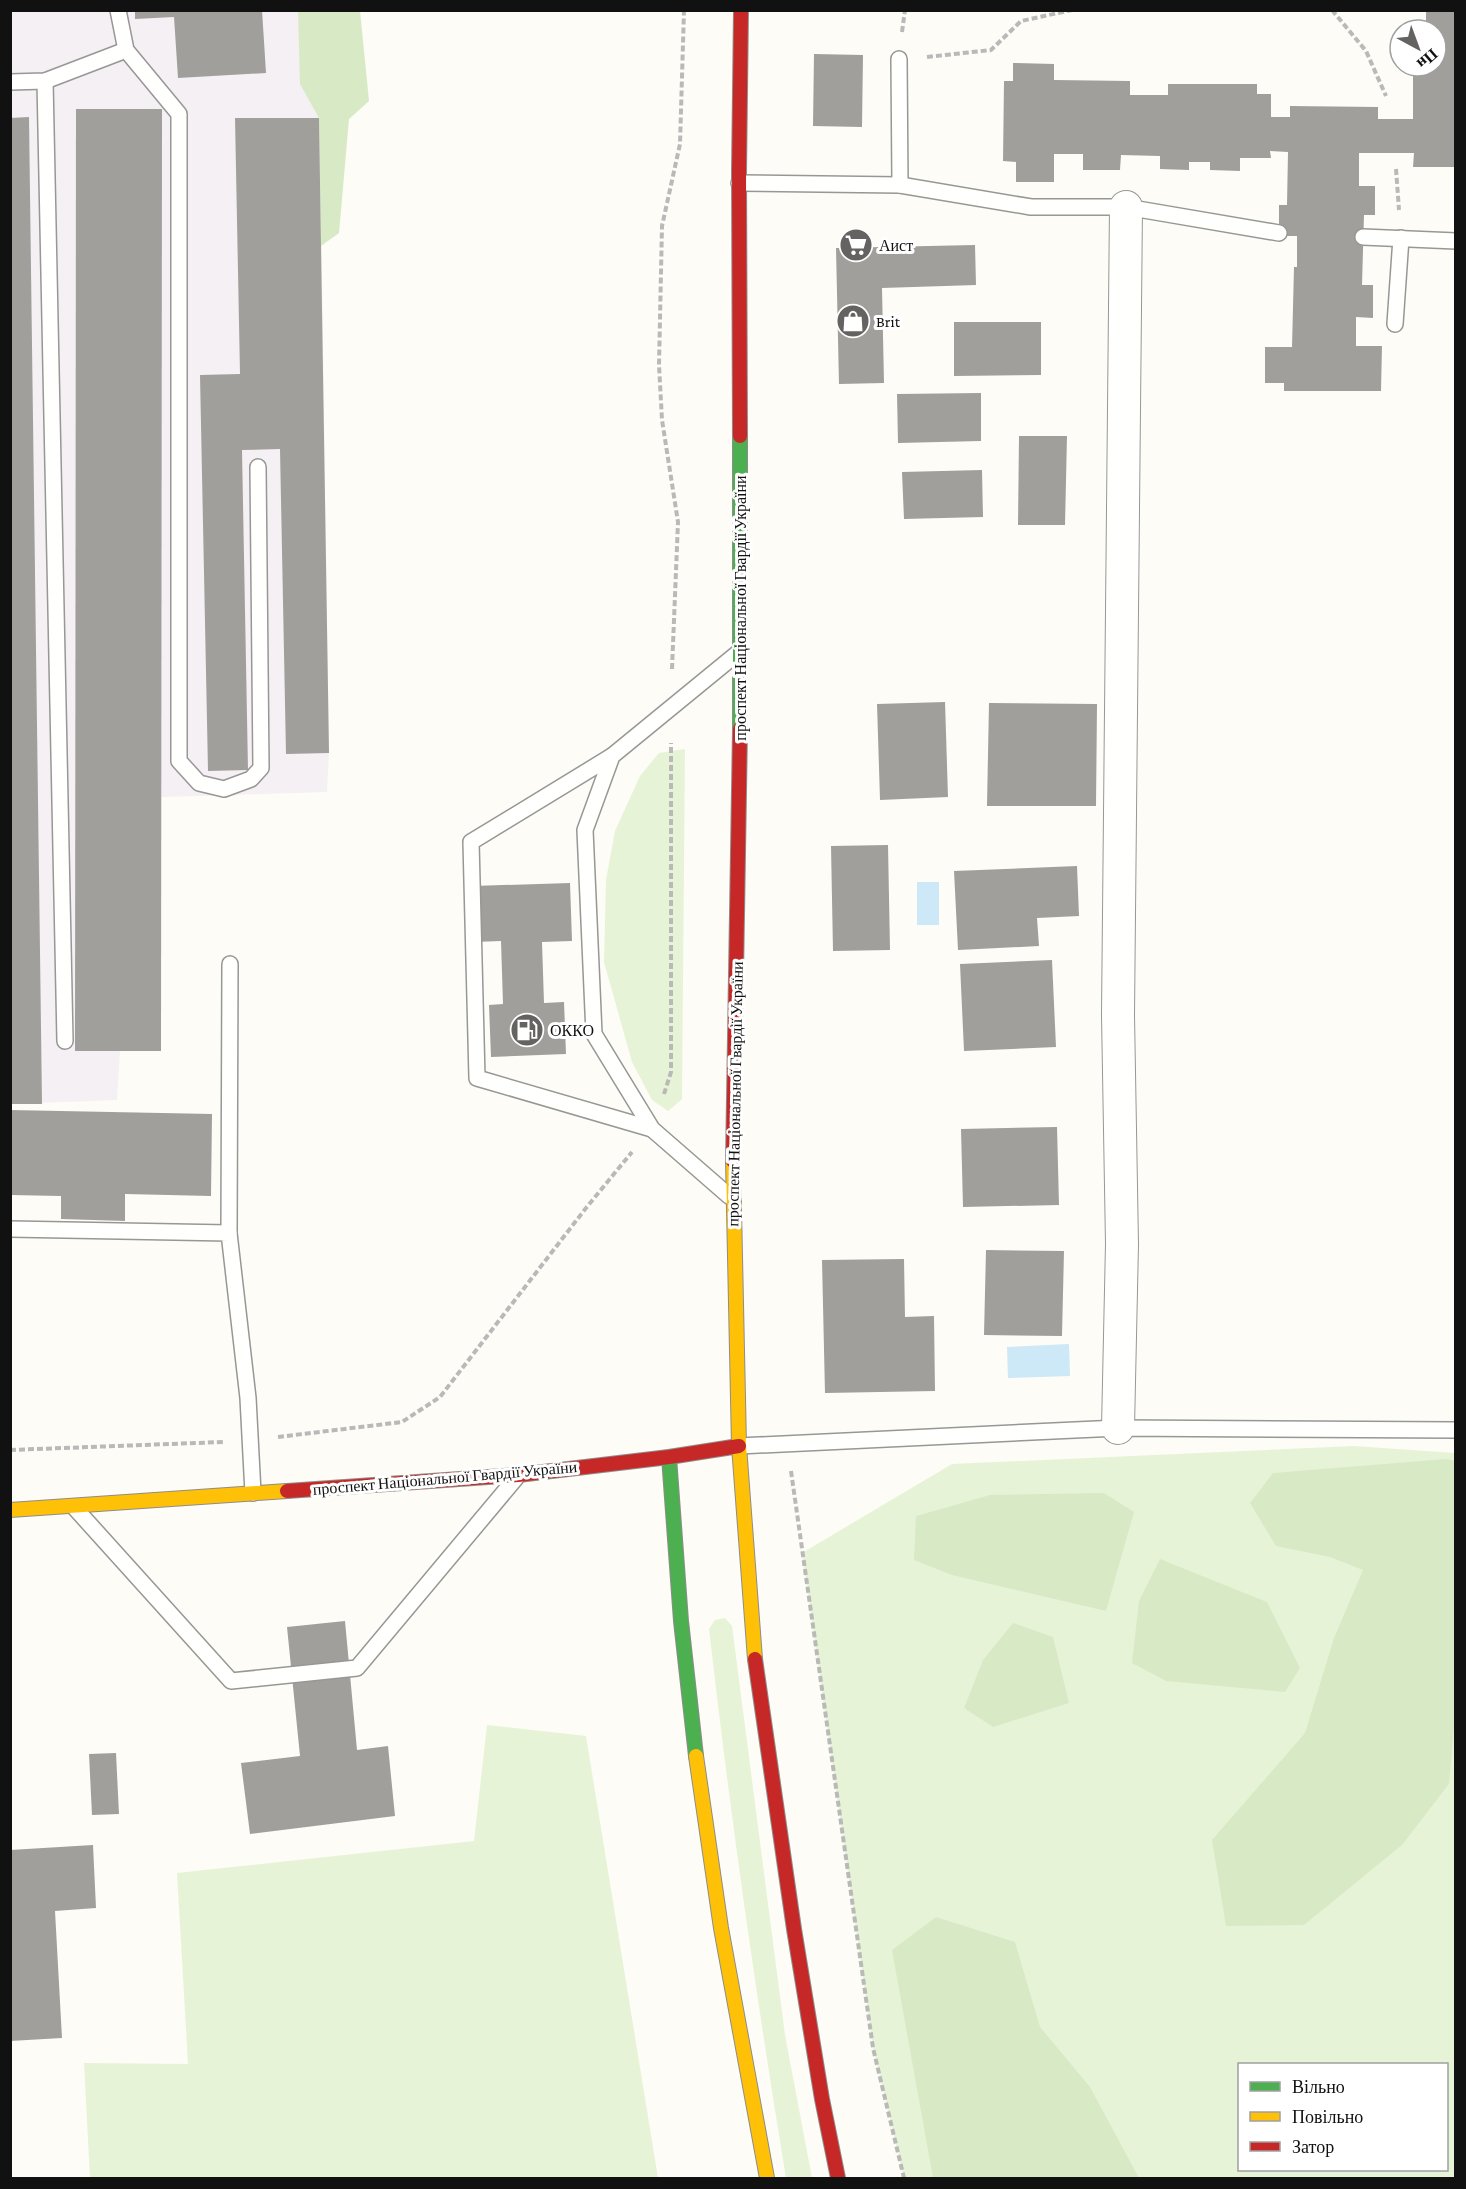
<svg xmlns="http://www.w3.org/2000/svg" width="1466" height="2189" viewBox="0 0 1466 2189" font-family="'Crimson Pro',serif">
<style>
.industrial{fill:#f5f0f3}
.green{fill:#e7f3d7;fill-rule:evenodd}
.forest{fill:#d8eac5}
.water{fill:#cde8f7}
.building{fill:#a19f9c}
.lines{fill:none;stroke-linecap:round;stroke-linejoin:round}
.lane-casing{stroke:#979795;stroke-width:18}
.street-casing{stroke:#979795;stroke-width:34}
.fast-casing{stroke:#8e8d8b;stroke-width:16}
.slow-casing{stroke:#8e8d8b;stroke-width:16}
.jam-casing{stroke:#8e8d8b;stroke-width:16}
.path{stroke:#b9b9b8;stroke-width:4;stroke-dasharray:6 3;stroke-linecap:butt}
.lane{stroke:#fffffe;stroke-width:15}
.street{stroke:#fffffe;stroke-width:32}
.fast{stroke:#4caf50;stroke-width:14}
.slow{stroke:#ffc107;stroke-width:14}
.jam{stroke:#c62828;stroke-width:14}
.labels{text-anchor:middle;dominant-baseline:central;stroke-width:6;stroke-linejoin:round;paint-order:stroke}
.poi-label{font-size:16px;fill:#111;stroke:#fff;text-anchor:start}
.street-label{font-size:16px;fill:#111;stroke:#fff}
</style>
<rect width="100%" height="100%" fill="#fdfcf7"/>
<polygon class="industrial" points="10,11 318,11 329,753 327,792 161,797 161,1051 120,1051 117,1100 11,1104"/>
<g class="green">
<polygon points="685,749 682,1099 668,1111 652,1100 632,1062 604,962 606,880 615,831 640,776 659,753"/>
<path d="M1354 1446 1455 1453V2178H904L873 2048 802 1553 952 1464ZM1240 2064H1446V2170H1240Z"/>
<path d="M725 1618 732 1626 785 2035 812 2178H786C756 1996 730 1813 709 1629L715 1620Z"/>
<polygon points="487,1725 586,1736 658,2178 90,2178 84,2063 188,2064 177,1873 474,1841"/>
</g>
<g class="forest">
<polygon points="298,11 360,11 369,101 349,119 339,233 321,246 319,118 300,84"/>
<polygon points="1446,1459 1456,1461 1456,1706 1449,1784 1402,1845 1304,1925 1226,1926 1212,1840 1305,1733 1334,1638 1363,1570 1330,1557 1276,1546 1250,1503 1273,1473"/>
<polygon points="1104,1493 1134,1512 1106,1611 952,1575 914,1560 916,1516 990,1495"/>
<polygon points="1160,1559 1267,1602 1300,1668 1285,1692 1166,1681 1132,1663 1139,1601"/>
<polygon points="1013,1623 1053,1637 1069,1703 993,1727 964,1708 983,1660"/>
<polygon points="936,1917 1015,1942 1040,2027 1090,2087 1139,2178 933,2178 892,1950"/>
</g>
<g class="water">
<rect x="917" y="882" width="22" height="43"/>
<polygon points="1069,1344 1070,1376 1008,1378 1007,1347"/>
</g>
<g class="building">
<polygon points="135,10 262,10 266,73 178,78 174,17 135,19"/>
<polygon points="1426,10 1456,10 1456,167 1413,167 1414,153 1359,153 1359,186 1375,186 1375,215 1364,215 1362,285 1373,285 1373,318 1356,317 1356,346 1382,346 1381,391 1284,391 1284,383 1265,383 1265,347 1292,347 1294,267 1297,267 1297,236 1279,236 1279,205 1287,205 1288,152 1270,151 1271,158 1240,158 1240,171 1210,170 1210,162 1189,162 1189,170 1160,169 1160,156 1121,155 1120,170 1083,170 1083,154 1054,154 1054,182 1016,182 1016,162 1003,161 1004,81 1013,81 1013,63 1054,64 1054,80 1130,81 1130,95 1168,95 1168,84 1257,84 1257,94 1271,94 1271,117 1290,117 1290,106 1378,107 1378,119 1413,119 1413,66 1436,66 1436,30 1426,30"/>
<polygon points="814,54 863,55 862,127 813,126"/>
<polygon points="76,109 162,109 161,1051 75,1051"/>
<polygon points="29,117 42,1104 10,1104 10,118"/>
<polygon points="235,118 319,118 329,753 286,754 280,449 242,450 248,770 208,771 200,375 240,374"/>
<polygon points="975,245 976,285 882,288 884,383 839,384 836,248"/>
<polygon points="954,322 1041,322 1041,375 954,376"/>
<polygon points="981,393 981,441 898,443 897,394"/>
<polygon points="1019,436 1067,436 1065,525 1018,525"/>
<polygon points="982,470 983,517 904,519 902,472"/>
<polygon points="945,702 948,797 880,800 877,704"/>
<polygon points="989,703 1097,704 1096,806 987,806"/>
<polygon points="888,845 890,950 833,951 831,846"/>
<polygon points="1077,866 1079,916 1037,918 1039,946 958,950 954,871"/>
<polygon points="570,883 572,941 542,942 544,1003 564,1002 566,1054 491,1057 489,1005 503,1004 501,941 474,942 473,886"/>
<polygon points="1052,960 1056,1047 964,1051 960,964"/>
<polygon points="10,1110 212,1114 211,1196 125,1194 125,1221 61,1219 61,1196 10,1195"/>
<polygon points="1057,1127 1059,1205 963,1207 961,1129"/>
<polygon points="986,1250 1064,1251 1062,1336 984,1335"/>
<polygon points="904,1259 905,1317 934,1316 935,1391 825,1393 822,1260"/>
<polygon points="345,1621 357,1750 388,1746 395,1816 250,1834 241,1763 300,1756 287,1627"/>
<polygon points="116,1753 119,1814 92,1815 89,1754"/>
<polygon points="93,1845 96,1908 55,1911 62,2038 10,2041 10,1850"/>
</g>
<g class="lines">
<defs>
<g id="lane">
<polyline points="118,10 126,50 179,114 179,761 199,783 224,789 251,779 261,768 258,467"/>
<polyline points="45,81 65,1041"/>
<polyline points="10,82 45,81 126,50"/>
<polyline points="739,183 900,185 899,59"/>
<polyline points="900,185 1031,207 1126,207 1279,233"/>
<polyline points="1363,237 1456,241"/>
<polyline points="1395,324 1401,238"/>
<polyline points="612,756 471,842 477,1078 652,1129"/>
<polyline points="729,1196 652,1129 594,1034 585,830 612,756 739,652"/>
<polyline points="10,1229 229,1233 248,1398 253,1493"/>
<polyline points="229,1233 230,964"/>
<polyline points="739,1446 1118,1428 1456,1430"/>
<polyline points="74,1507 231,1681 357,1668 516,1478"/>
</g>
<polyline id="street" points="1118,1428 1122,1244 1118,1015 1126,207"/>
<g id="fast">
<polyline points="740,729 740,436"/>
<polyline points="669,1457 681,1621 696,1756"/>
</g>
<g id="slow">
<polyline points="733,1161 739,1446 755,1659"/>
<polyline points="10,1510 287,1491"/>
<polyline points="696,1756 721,1928 767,2178"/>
</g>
<g id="jam">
<polyline points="740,436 739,172 741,10"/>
<polyline points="733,1161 740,729"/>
<polyline points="287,1491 518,1475 669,1457 739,1446"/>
<polyline points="755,1659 794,1929 822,2099 838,2178"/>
</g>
</defs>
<use href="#lane" class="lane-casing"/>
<use href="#street" class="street-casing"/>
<use href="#fast" class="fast-casing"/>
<use href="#slow" class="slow-casing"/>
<use href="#jam" class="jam-casing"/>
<g class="path">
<polyline points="1332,10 1366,51 1386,96"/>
<polyline points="902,32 905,10"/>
<polyline points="927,57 991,50 1021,21 1072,10"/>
<polyline points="1396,169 1399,210"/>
<polyline points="672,669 678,522 662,420 659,365 662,226 680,144 684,10"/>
<polyline points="664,1094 671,1072 671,743"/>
<polyline points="278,1437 402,1422 440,1397 586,1208 632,1152"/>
<polyline points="10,1450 223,1442"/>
<polyline points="791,1471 873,2048 904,2178"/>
</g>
<use href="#lane" class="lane"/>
<use href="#street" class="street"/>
<use href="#fast" class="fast"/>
<use href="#slow" class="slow"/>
<use href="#jam" class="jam"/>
</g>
<defs>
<symbol id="supermarket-disc" viewBox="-11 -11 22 22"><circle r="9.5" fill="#646362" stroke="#fff"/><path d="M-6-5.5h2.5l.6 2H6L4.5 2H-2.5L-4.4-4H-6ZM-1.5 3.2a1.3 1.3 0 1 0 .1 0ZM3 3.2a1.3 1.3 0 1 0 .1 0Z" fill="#fff"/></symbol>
<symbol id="shop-disc" viewBox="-11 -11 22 22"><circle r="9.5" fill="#646362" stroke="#fff"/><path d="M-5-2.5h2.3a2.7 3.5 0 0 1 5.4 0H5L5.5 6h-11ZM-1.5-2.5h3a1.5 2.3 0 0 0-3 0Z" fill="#fff"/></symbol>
<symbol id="fuel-disc" viewBox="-11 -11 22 22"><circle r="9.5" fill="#646362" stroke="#fff"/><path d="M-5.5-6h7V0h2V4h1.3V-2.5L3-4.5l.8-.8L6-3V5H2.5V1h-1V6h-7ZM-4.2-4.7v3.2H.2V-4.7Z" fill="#fff"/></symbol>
</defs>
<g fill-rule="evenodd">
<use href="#supermarket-disc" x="837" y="226" width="38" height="38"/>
<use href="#shop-disc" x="834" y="302" width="38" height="38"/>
<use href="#fuel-disc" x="508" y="1011" width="38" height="38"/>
</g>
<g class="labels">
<g class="poi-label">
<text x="879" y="245">Аист</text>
<text x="876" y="321">Brit</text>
<text x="550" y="1030">ОККО</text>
</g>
<g class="street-label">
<text transform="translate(740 608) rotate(-90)">проспект Національної Гвардії України</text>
<text transform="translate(735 1094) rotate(-89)">проспект Національної Гвардії України</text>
<text transform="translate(445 1478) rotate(-5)">проспект Національної Гвардії України</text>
</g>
</g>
<rect width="1466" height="2189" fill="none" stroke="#111111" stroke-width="24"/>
<rect x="1238" y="2063" width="210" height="108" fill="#ffffff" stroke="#a0a0a0" stroke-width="1.5"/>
<rect x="1250" y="2082" width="30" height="9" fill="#4caf50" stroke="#a0a0a0" stroke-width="1.5"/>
<text x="1292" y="2093" font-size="18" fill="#111111">Вільно</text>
<rect x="1250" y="2112" width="30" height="9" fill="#ffc107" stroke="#a0a0a0" stroke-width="1.5"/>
<text x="1292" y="2123" font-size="18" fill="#111111">Повільно</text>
<rect x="1250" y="2142" width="30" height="9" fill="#c62828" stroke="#a0a0a0" stroke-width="1.5"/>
<text x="1292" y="2153" font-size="18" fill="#111111">Затор</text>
<g transform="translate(1418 48) rotate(139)"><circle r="28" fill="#ffffff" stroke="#a0a0a0" stroke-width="1.5"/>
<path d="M0-4.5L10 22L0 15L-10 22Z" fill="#646362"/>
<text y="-9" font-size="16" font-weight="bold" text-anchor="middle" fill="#111111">Пн</text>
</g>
</svg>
